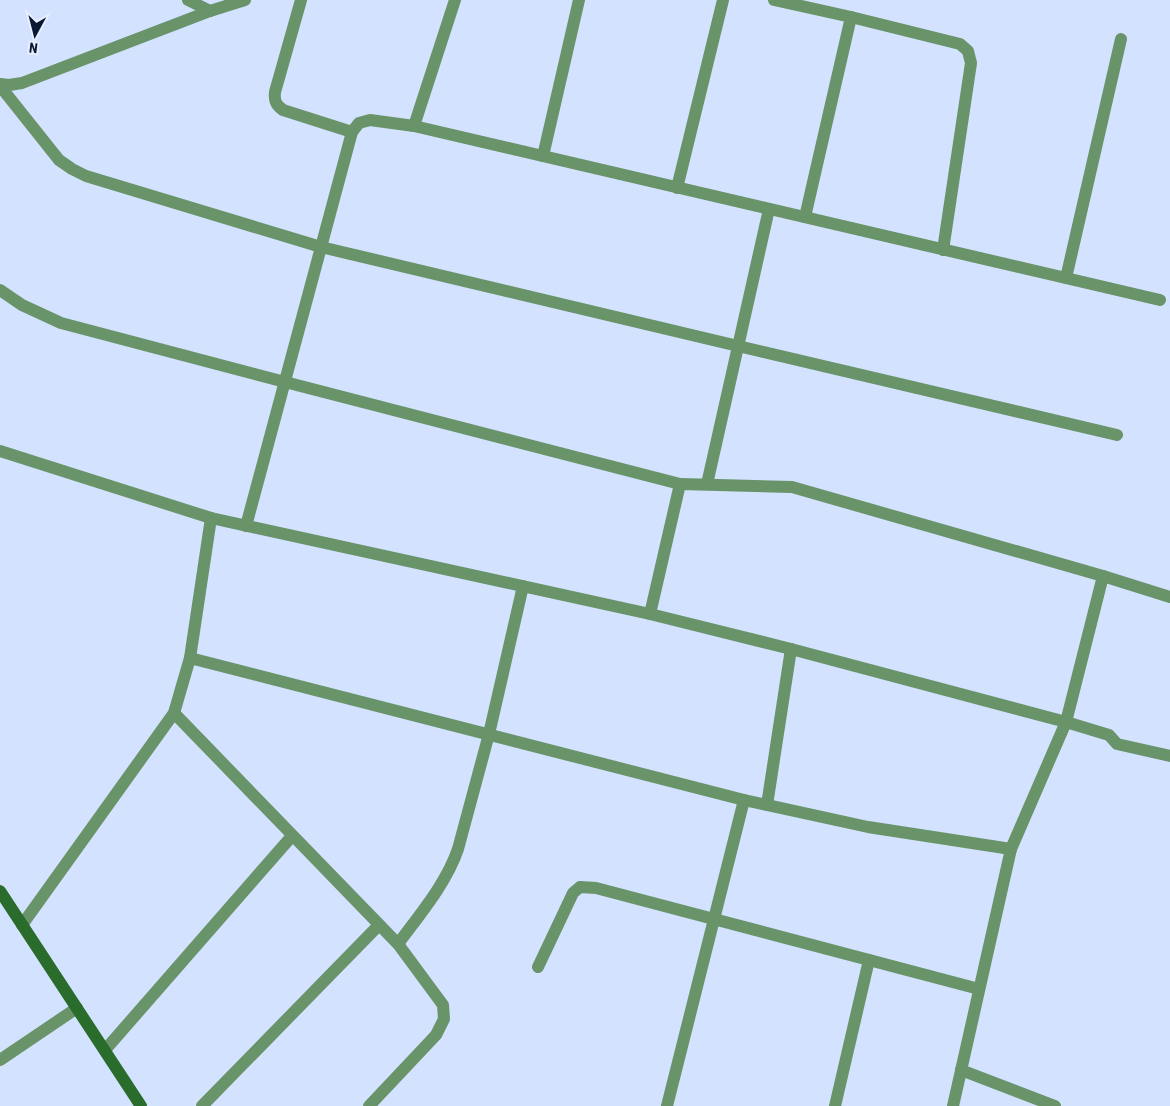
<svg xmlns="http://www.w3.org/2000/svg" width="1170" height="1106" viewBox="0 0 1170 1106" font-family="'Roboto Condensed',sans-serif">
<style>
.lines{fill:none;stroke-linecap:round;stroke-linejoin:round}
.street{stroke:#699368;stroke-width:12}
.secondary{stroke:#296c2b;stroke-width:12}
</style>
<rect width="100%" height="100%" fill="#d3e2ff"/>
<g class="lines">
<g class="street">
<polyline points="188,0 210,11"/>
<path d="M301 0 275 92C274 101 276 105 283 110L352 132"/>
<polyline points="774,0 851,17 960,44 968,51 971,63 943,250"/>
<polyline points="0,84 9,85 22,83 210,11 245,0"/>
<polyline points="0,86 59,160 72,169 86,176 321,247 738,346 1117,435"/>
<polyline points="414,126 455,0"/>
<polyline points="543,156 579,0"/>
<polyline points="677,188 723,0"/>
<polyline points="805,217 851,17"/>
<polyline points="1066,278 1121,39"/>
<polyline points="0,290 22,305 61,323 285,382 680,484"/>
<polyline points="0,451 211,518"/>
<polyline points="707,484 769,209"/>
<polyline points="246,526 352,132 359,123 370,120 414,126 1160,300"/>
<polyline points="1103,576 1170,597"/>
<polyline points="650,614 211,518 190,658 744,800"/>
<polyline points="174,713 398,944 443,1005 444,1019 436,1035 369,1106"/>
<polyline points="767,805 791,649"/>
<polyline points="22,925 174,713 190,658"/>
<path d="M398 944C420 914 446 884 458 849L489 734 523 586"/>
<polyline points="538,967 573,893 580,887 596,888 979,989"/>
<polyline points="105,1050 292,836"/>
<polyline points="0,1060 77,1008"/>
<polyline points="961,1070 1055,1106"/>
<polyline points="202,1106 379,925"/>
<polyline points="667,1106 744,800 868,827 1011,849 1066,722 1103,576 792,487 680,484 650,614 791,649 1066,722 1109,735 1117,744 1170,756"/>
<polyline points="835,1106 869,960"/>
<polyline points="953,1106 1011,849"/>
</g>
<polyline class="secondary" points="0,891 141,1106"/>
</g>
<g transform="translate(35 35) rotate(187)" stroke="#e7effe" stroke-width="4" paint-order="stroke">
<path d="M0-4L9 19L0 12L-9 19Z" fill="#0c1832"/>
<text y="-8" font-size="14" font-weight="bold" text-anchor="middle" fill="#0c1832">N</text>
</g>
</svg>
